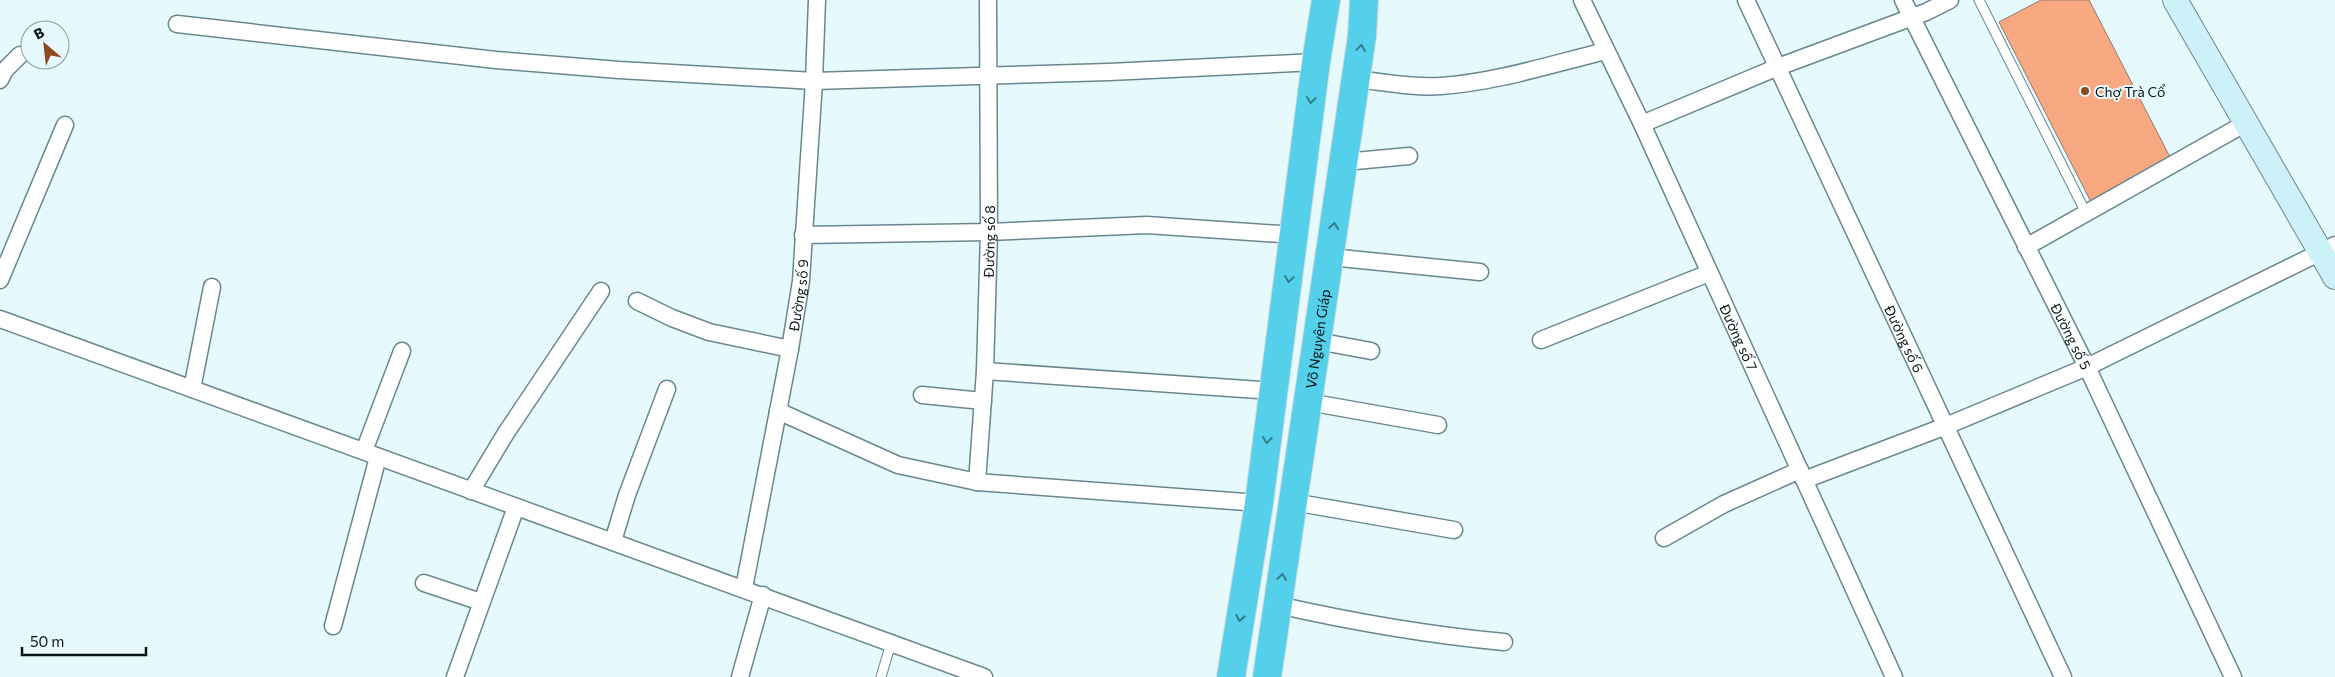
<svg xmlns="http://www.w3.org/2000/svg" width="2335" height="677" viewBox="0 0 2335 677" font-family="Commissioner,sans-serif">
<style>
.building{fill:#f9a981;stroke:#91786c}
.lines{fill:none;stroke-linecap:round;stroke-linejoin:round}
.lane-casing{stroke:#69878e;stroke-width:11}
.street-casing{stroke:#69878e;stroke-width:19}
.secondary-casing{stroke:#69878e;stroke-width:26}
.highway-casing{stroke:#d7d9da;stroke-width:30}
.lane{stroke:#fff;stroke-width:9}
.street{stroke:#fff;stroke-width:16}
.secondary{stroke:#ccf1f9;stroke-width:24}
.highway{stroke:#54d0ea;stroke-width:28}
.oneway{stroke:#327b8b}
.poi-dot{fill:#8e4921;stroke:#e6fafe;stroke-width:2}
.labels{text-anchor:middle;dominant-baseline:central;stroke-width:4;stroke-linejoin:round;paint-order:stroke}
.poi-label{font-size:14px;fill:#081417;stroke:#e6fafe;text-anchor:start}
.street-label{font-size:14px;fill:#081417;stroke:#e6fafe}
</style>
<rect width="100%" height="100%" fill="#e6fafe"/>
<polygon class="building" points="2041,0 2089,0 2172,161 2091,202 1999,22"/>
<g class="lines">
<defs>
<g id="lane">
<polyline points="1979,0 2086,213"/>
<polyline points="881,677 891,643"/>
</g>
<g id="street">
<path id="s1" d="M1582 0 1642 124 1894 677"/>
<path id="s2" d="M1746 0 2063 677"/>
<path id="s3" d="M1903 0 2087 367 2233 677"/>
<polyline points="177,24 496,60 619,70 814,81 1109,72 1316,62"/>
<path d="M1356 79C1384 82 1413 88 1441 86 1497 82 1552 64 1606 51"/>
<polyline points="0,80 5,70 20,55"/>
<polyline points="1642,124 1778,67 1926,12 1950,0"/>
<polyline points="1344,162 1409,156"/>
<polyline points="803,235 989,232 1147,225 1295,235"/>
<polyline points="2026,247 2246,123"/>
<polyline points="1330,257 1480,272"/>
<polyline points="0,280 65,125"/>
<polyline points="637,301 672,318 709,332 790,349"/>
<polyline points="0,319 984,677"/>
<polyline points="1541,340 1709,273"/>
<polyline points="1317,341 1371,351"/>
<polyline points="985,371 1274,391"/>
<polyline points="192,389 212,287"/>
<polyline points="922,395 983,401"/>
<polyline points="1308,402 1438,425"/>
<polyline points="778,411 898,465 977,482 1259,503"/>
<polyline points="364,451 402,351"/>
<polyline points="1804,480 1946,426 2087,367 2335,245"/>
<path id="s4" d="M977 482 985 371 989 232 988 0"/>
<polyline points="471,491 506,433 601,291"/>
<polyline points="1293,502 1454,530"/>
<polyline points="1664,538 1724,504 1800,470"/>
<polyline points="613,541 627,495 667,389"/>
<polyline points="424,583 481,602"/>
<path id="s5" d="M744 588 790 349 801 281 814 81 817 0"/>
<path d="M1278 605C1353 622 1428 635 1504 642"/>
<polyline points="333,626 378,457"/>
<polyline points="455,677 516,507"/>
<polyline points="740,677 763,595"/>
</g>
<polyline id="secondary" points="2175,0 2335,277"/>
<g id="highway">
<polyline points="1231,677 1259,503 1316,62 1326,0"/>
<path id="s6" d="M1267 677 1362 36 1364 0"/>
</g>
</defs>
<use href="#lane" class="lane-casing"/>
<use href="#street" class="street-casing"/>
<use href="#secondary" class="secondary-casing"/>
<use href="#highway" class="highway-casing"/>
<use href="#lane" class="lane"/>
<use href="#street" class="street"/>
<use href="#secondary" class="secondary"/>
<use href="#highway" class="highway"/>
</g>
<defs><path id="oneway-chevron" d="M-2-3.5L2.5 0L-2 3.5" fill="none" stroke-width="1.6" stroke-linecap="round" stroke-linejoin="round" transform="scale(1.25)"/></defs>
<g class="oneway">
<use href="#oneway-chevron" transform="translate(1361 48) rotate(-82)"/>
<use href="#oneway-chevron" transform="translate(1311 100) rotate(97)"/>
<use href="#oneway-chevron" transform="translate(1334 226) rotate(-82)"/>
<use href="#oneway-chevron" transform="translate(1289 279) rotate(98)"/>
<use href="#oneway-chevron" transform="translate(1267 440) rotate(97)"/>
<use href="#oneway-chevron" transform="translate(1282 577) rotate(-82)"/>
<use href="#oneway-chevron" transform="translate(1240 618) rotate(99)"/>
</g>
<circle class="poi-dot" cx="2085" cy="91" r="5"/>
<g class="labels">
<g class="poi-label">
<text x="2095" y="91">Chợ Trà Cổ</text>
</g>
<g class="street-label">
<text stroke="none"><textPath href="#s4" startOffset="241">Đường số 8</textPath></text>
<text stroke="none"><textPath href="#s5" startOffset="298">Đường số 9</textPath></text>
<text stroke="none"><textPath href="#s3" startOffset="376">Đường số 5</textPath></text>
<text stroke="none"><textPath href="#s1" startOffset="372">Đường số 7</textPath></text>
<text stroke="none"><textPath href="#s2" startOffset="374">Đường số 6</textPath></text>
<text stroke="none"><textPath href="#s6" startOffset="342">Võ Nguyên Giáp</textPath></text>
</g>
</g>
<g transform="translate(45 45) rotate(332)"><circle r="24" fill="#e6fafe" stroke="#8d9ea2"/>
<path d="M0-4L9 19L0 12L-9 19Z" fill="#8e4921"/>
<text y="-8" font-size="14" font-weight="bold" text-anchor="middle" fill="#081417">B</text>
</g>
<path d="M22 647v8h124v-8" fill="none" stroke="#081417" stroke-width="2.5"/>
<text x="30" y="647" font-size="15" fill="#081417" stroke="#e6fafe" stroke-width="4" paint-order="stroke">50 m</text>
</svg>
